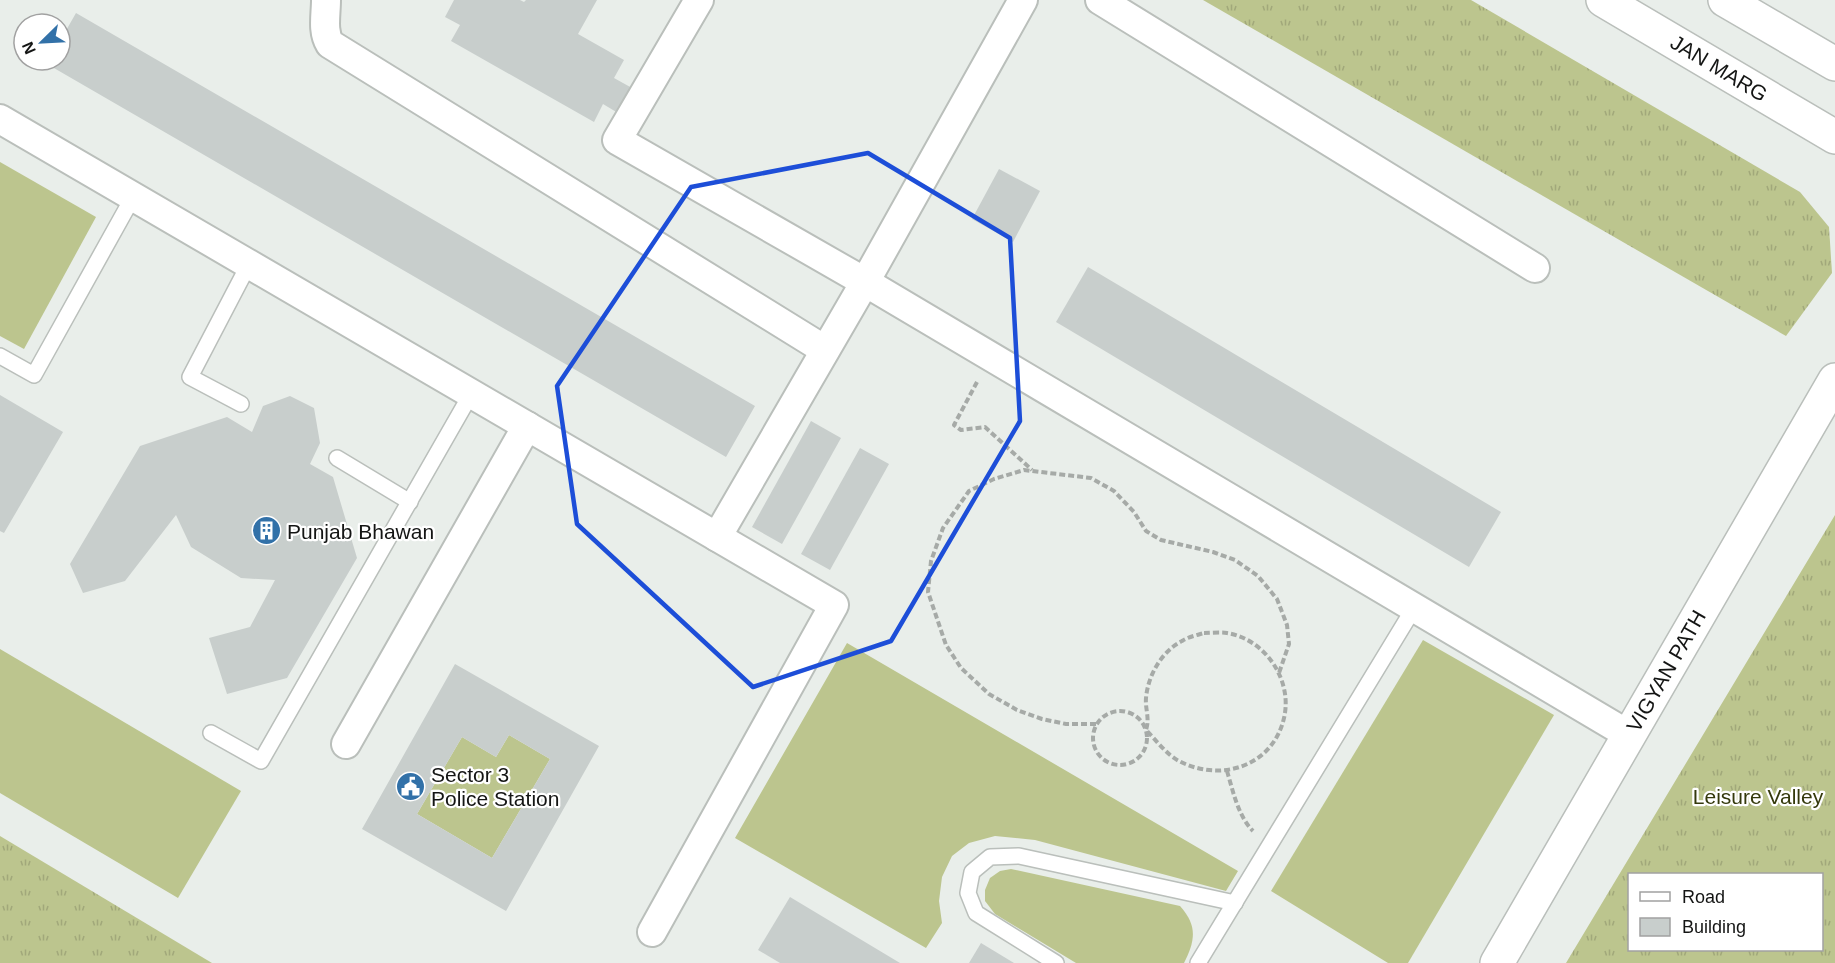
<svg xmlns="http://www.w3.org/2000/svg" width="1835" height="963" viewBox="0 0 1835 963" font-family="Arial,sans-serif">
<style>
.grass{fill:url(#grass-tufts);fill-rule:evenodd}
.garden{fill:#bcc58e}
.building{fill:#c8cecc;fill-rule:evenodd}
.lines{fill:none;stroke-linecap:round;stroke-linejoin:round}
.service-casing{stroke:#babfbb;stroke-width:18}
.minor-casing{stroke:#babfbb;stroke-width:32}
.secondary-casing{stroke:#babfbb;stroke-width:36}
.path{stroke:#a6aaa7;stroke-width:4;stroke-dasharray:6 3;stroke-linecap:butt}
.service{stroke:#fff;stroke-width:15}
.minor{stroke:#fff;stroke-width:28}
.secondary{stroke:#fff;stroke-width:33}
.marked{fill:none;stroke:#1d4ed8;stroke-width:4.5;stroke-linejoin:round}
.labels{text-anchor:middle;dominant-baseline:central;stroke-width:4.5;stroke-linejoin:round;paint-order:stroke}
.street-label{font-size:21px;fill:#141514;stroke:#fff}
.poi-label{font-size:21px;fill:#141514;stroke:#fff;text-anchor:start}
.park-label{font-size:21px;fill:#34390c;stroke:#fff}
</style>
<defs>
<pattern id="grass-tufts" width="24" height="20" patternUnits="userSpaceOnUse" patternTransform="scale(1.5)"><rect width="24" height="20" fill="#bcc58e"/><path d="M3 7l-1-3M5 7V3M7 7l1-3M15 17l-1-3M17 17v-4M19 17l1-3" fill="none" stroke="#a1a87a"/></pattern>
</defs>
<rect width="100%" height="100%" fill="#e9eeea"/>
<g class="grass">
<polygon points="1203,0 1471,0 1800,192 1829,227 1832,273 1786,336"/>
<path d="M1835 515V963H1566ZM1822 874V950H1630V874Z"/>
<polygon points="0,836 212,963 0,963"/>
</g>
<g class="garden">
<polygon points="0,162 96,217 24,349 0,336"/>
<polygon points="1423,640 1554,715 1408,963 1388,963 1271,891"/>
<polygon points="847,643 1238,871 1226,891 1035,840 995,836 969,843 952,856 942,877 939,901 942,923 926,948 735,838"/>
<polygon points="0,649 241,791 178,898 0,793"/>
<polygon points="509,735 550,759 492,858 417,814 462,737 496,757"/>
<path d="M1011 869 1180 906C1198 926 1195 941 1184 963H1076L995 914 985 901V890L990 878 1000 871Z"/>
</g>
<g class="building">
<polygon points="454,0 520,0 524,2 526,0 597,0 578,34 624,60 614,78 632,88 618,113 603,104 594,122 451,41 460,25 445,17"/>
<polygon points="76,13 755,406 726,457 47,64 49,60 60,60 60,41"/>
<polygon points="999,169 1040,191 1013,242 972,219"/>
<polygon points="1088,267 1501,512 1469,567 1056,322"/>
<polygon points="0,395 63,432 4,533 0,531"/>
<polygon points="290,396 314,408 320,443 310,464 333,477 357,558 287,678 227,694 209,638 250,627 275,580 241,578 191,547 176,515 125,581 83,593 70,564 140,446 227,417 252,432 263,406"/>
<polygon points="811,421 841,438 782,544 752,527"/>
<polygon points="860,448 889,464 830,570 801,554"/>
<path d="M455 664 599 746 506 911 362 829ZM509 735 550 759 492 858 417 814 462 737 496 757Z"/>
<polygon points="790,897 900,963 780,963 758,950"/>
<polygon points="981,943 1014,963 969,963"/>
</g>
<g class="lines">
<defs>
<g id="service">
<polyline points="0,356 34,375 133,197"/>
<polyline points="241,404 190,377 249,264"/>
<polyline points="337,458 410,502"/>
<polyline points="211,733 261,761 471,394"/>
<polyline points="1056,963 976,913 968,893 972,872 990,857 1019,856 1235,903"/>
<polyline points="1198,963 1414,608"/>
</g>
<g id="minor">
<path d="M326 0C326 15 322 31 330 44L825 350"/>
<polyline points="699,0 617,140 865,282 1629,735"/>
<polyline points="1100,0 1535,268"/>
<polyline points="0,119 834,605 652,932"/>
<polyline points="717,537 865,282 1023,0"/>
<polyline points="346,744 527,426"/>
</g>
<g id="secondary">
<polyline points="1603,0 1835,137"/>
<polyline points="1725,0 1835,64"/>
<polyline points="1497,963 1835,380"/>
</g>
</defs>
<use href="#service" class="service-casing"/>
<use href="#minor" class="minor-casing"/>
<use href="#secondary" class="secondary-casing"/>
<g class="path">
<polyline points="977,382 954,425 961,430 985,427 1032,470"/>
<path d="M1204 633C1211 633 1220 632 1227 633 1265 639 1293 680 1284 718 1273 766 1221 783 1179 761 1167 755 1156 740 1146 730 1150 718 1145 709 1146 698 1148 675 1162 651 1182 641 1188 637 1197 635 1204 633Z"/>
<circle cx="1120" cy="738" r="27"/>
<polyline points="1096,724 1066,724 1042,719 1017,710 989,694 961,668 946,645 928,592 931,561 943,528 969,491 994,479 1024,470 1091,478 1114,491 1134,512 1146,531 1161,540 1213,552 1235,560 1258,576 1277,599 1287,625 1289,644 1279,673"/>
<path d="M1227 771C1233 791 1238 816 1253 831"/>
</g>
<use href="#service" class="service"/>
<use href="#minor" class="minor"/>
<use href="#secondary" class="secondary"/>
</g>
<path class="marked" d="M868 153 1010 238 1020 421 891 641 753 687 577 524 557 386 691 187Z"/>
<defs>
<symbol id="building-disc" viewBox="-11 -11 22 22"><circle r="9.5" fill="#3271a8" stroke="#fff"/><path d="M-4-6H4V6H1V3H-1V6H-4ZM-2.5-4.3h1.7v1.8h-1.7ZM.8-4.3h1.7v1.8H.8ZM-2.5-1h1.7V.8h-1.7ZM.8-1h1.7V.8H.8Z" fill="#fff"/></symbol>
<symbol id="civic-disc" viewBox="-11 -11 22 22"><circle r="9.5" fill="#3271a8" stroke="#fff"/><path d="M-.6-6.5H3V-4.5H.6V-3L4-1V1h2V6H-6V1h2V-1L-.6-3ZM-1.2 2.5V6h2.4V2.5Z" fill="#fff"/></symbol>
</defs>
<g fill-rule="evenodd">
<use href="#building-disc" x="250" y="514" width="33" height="33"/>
<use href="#civic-disc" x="394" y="770" width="33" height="33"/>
</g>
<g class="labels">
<g class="street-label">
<text transform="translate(1719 68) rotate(31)">JAN MARG</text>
<text transform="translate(1666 671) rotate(-60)">VIGYAN PATH</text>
</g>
<g class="poi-label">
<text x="287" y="531">Punjab Bhawan</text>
<text x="431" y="774">Sector 3<tspan x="431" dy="24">Police Station</tspan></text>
</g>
<g class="park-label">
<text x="1758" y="796">Leisure Valley</text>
</g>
</g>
<rect x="1628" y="873" width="195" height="78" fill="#ffffff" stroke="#a1a1a1" stroke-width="1.5"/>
<rect x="1640" y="892" width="30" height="9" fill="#ffffff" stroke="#a1a1a1" stroke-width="1.5"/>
<text x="1682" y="903" font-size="18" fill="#141514">Road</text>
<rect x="1640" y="918" width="30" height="18" fill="#c8cecc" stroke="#a1a1a1" stroke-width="1.5"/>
<text x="1682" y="933" font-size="18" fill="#141514">Building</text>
<g transform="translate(42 42) rotate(246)"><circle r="28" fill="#ffffff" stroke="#a1a1a1" stroke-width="1.5"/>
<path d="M0-4.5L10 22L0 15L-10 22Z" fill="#3271a8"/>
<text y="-9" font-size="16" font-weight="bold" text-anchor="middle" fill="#141514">N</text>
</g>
</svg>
